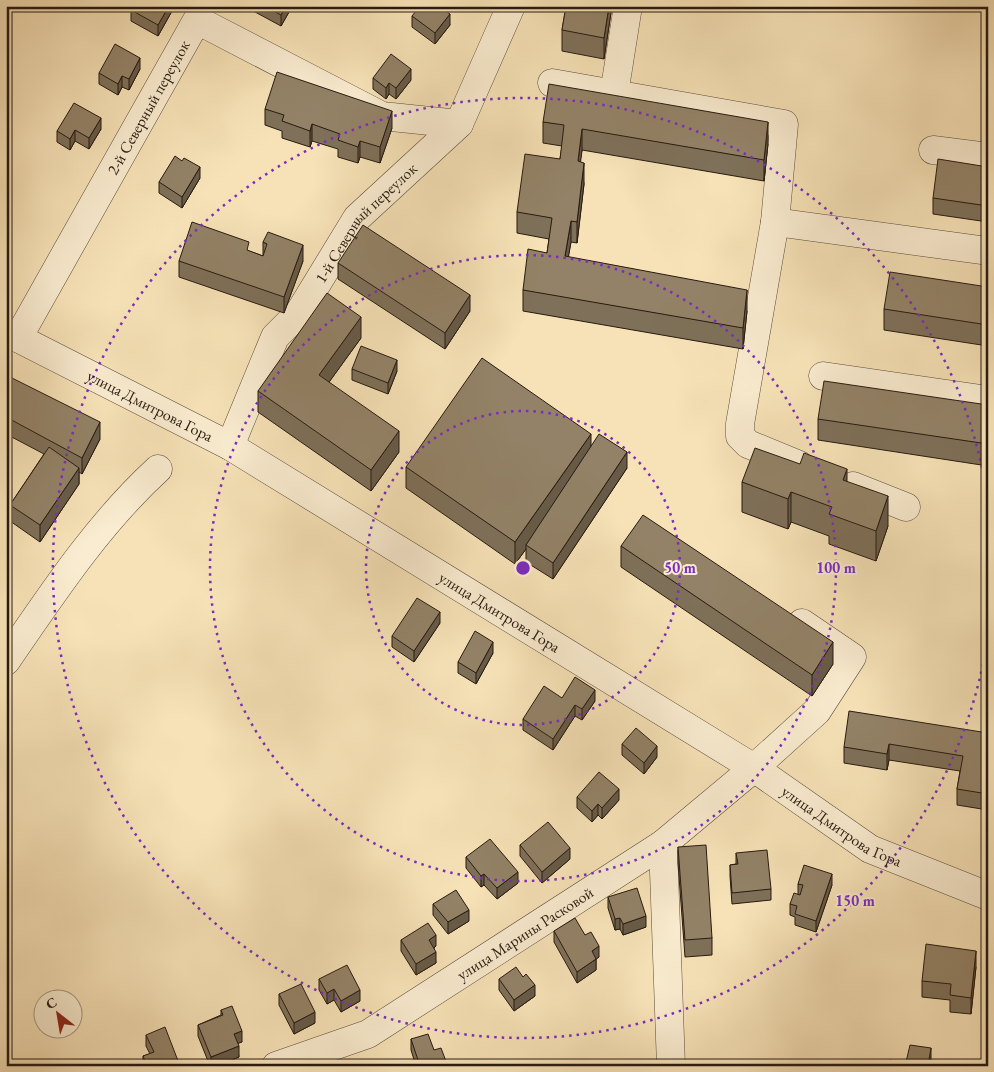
<svg xmlns="http://www.w3.org/2000/svg" width="994" height="1072" viewBox="0 0 994 1072" font-family="'EB Garamond',serif">
<style>
.lines{fill:none;stroke-linecap:round;stroke-linejoin:round}
.minor-casing{stroke:#5b4c3a;stroke-width:29}
.minor{stroke:#faecd0;stroke-width:28}
.wall{fill:#7e7059;stroke:#271a10}
.shaded-wall{fill:#675b48;stroke:#271a10}
.building{fill:#938267;stroke:#271a10}
.ring{fill:none;stroke:#7b2cbf;stroke-width:2.5;stroke-dasharray:2.5 5}
.labels{text-anchor:middle;dominant-baseline:central;stroke-width:4;stroke-linejoin:round;paint-order:stroke}
.street-label{font-size:16px;fill:#271a10;stroke:#faecd0}
.centre{fill:#7b2cbf;stroke:#faecd0;stroke-width:2.5}
.ring-label{font-size:15px;text-anchor:middle;font-weight:bold;fill:#7b2cbf;stroke:#faecd0;stroke-width:4;stroke-linejoin:round;paint-order:stroke}
</style>
<rect width="100%" height="100%" fill="#f7e2b7"/>
<filter id="stains"><feTurbulence type="fractalNoise" baseFrequency=".004" numOctaves="4"/><feColorMatrix values="0 0 0 0 .2 0 0 0 0 .09 0 0 0 0 .02 0 0 0 .5 -.17"/></filter>
<radialGradient id="worn" r=".72"><stop offset=".6" stop-color="#630" stop-opacity="0"/><stop offset="1" stop-color="#630" stop-opacity=".3"/></radialGradient>
<g class="lines">
<defs>
<g id="minor">
<polyline points="552,83 784,124 775,222 740,424 740,436 748,444 799,465"/>
<polyline points="614,94 628,6"/>
<polyline points="933,150 988,157"/>
<polyline points="775,222 988,251"/>
<path id="s1" d="M6 332 230 446 754 768 870 849 988 896"/>
<path id="s2" d="M18 338 197 20 382 116 459 124"/>
<polyline points="823,376 988,400"/>
<path id="s3" d="M230 446 275 337 299 313 357 218 459 124 511 6"/>
<polyline points="853,486 906,507"/>
<path d="M6 661C52 594 98 524 158 469"/>
<polyline points="663,844 671,1066"/>
<path id="s4" d="M276 1066 368 1034 663 844 754 768 817 711 852 657 802 623"/>
</g>
</defs>
<use href="#minor" class="minor-casing"/>
<use href="#minor" class="minor"/>
</g>
<g class="wall">
<polygon points="172,6 172,11 158,36 131,21 131,10"/>
<polygon points="244,6 289,6 289,12 281,26"/>
<polygon points="445,6 445,10 450,25 435,44 412,27 412,16"/>
<polygon points="566,6 612,6 604,59 562,51 562,30"/>
<polygon points="988,38 988,84 984,84 984,68"/>
<polygon points="140,69 129,90 122,87 118,95 99,84 99,73"/>
<polygon points="373,78 411,80 396,99 389,94 386,99 373,89"/>
<polygon points="265,109 392,128 380,163 360,157 358,163 338,157 338,149 312,141 310,147 282,138 282,131 265,125"/>
<polygon points="543,122 768,144 764,181 582,150 580,162 584,184 577,243 571,242 568,257 747,311 743,349 523,311 523,290 547,253 549,239 517,233 517,212 560,159 562,146 543,143"/>
<polygon points="101,129 89,149 75,141 70,150 57,142 57,131"/>
<polygon points="182,161 200,178 182,208 159,193 159,182"/>
<polygon points="988,167 988,222 933,214 933,198"/>
<polygon points="263,242 303,261 284,313 179,277 179,261 249,251 263,256"/>
<polygon points="338,263 470,311 445,349 338,279"/>
<polygon points="988,287 988,346 884,330 884,309"/>
<polygon points="361,338 329,382 399,452 371,491 258,412 258,391"/>
<polygon points="352,369 397,371 388,394 352,380"/>
<polygon points="6,375 100,439 82,474 79,472 79,484 40,542 10,521 10,505 44,454 6,434"/>
<polygon points="988,405 988,466 818,440 818,419"/>
<polygon points="591,447 627,468 553,579 526,562 526,549 515,564 406,488 406,467"/>
<polygon points="847,481 888,526 876,561 829,544 829,536 791,522 788,529 742,512 742,482"/>
<polygon points="621,546 833,664 812,696 621,567"/>
<polygon points="440,623 414,662 392,647 392,636"/>
<polygon points="493,653 476,684 458,673 458,662"/>
<polygon points="562,698 595,701 582,720 575,716 553,750 523,730 523,719"/>
<polygon points="988,733 988,810 957,805 957,789 960,771 889,760 887,770 844,763 844,747"/>
<polygon points="622,744 657,757 644,774 622,755"/>
<polygon points="577,797 619,800 602,819 598,815 592,822 577,808"/>
<polygon points="520,845 570,859 542,883 520,856"/>
<polygon points="678,847 712,938 712,955 685,957 678,863"/>
<polygon points="736,853 771,889 771,900 732,904 730,876 730,865 736,864"/>
<polygon points="466,857 518,883 497,899 484,885 481,887 466,868"/>
<polygon points="798,884 832,885 816,932 795,925 795,917 790,915 790,904 798,894"/>
<polygon points="608,897 646,927 623,935 620,929 615,930 608,908"/>
<polygon points="433,904 469,921 448,934 433,915"/>
<polygon points="554,931 585,935 599,957 596,959 596,970 577,983 554,942"/>
<polygon points="401,940 436,946 434,948 436,963 416,975 401,951"/>
<polygon points="976,967 971,1014 950,1012 950,1000 922,997 922,981"/>
<polygon points="523,977 535,996 514,1011 499,990 499,979"/>
<polygon points="319,979 360,1001 341,1012 334,1000 327,1004 319,990"/>
<polygon points="279,994 315,1023 294,1034 279,1005"/>
<polygon points="221,1010 242,1042 237,1043 239,1057 217,1066 210,1066 198,1036 198,1025 221,1015"/>
<polygon points="146,1035 180,1066 143,1066 143,1056 150,1054 146,1046"/>
<polygon points="411,1039 434,1050 447,1066 416,1066 411,1050"/>
</g>
<g class="shaded-wall">
<polygon points="169,6 172,6 172,11 158,36 158,25"/>
<polygon points="286,6 289,6 289,12 281,26 281,15"/>
<polygon points="609,6 612,6 604,59 604,38"/>
<polygon points="450,14 450,25 435,44 435,33"/>
<polygon points="140,58 140,69 129,90 129,79"/>
<polygon points="411,69 411,80 396,99 396,88"/>
<polygon points="122,76 122,87 118,95 118,84"/>
<polygon points="389,83 389,94 386,99 386,88"/>
<polygon points="392,111 392,128 380,163 380,147"/>
<polygon points="101,118 101,129 89,149 89,138"/>
<polygon points="768,122 768,144 764,181 764,160"/>
<polygon points="312,124 312,141 310,147 310,131"/>
<polygon points="582,129 582,150 578,182 578,161"/>
<polygon points="75,130 75,141 70,150 70,139"/>
<polygon points="360,141 360,157 358,163 358,147"/>
<polygon points="584,163 584,184 577,243 577,222"/>
<polygon points="200,167 200,178 182,208 182,197"/>
<polygon points="571,221 571,242 565,277 565,256"/>
<polygon points="303,245 303,261 284,313 284,297"/>
<polygon points="747,290 747,311 743,349 743,328"/>
<polygon points="470,295 470,311 445,349 445,333"/>
<polygon points="361,317 361,338 319,396 319,375"/>
<polygon points="397,360 397,371 388,394 388,383"/>
<polygon points="100,422 100,439 82,474 82,458"/>
<polygon points="399,431 399,452 371,491 371,470"/>
<polygon points="591,434 591,455 526,545 526,549 515,564 515,542"/>
<polygon points="627,452 627,468 553,579 553,563"/>
<polygon points="79,468 79,484 40,542 40,525"/>
<polygon points="847,469 847,499 843,480"/>
<polygon points="791,492 791,522 788,529 788,499"/>
<polygon points="888,496 888,526 876,561 876,531"/>
<polygon points="440,612 440,623 414,662 414,651"/>
<polygon points="493,642 493,653 476,684 476,673"/>
<polygon points="833,642 833,664 812,696 812,675"/>
<polygon points="595,690 595,701 582,720 582,709"/>
<polygon points="575,705 575,716 553,750 553,739"/>
<polygon points="889,744 889,760 887,770 887,754"/>
<polygon points="657,746 657,757 644,774 644,763"/>
<polygon points="619,789 619,800 602,819 602,808"/>
<polygon points="598,804 598,815 592,822 592,811"/>
<polygon points="570,848 570,859 542,883 542,872"/>
<polygon points="518,872 518,883 497,899 497,888"/>
<polygon points="484,874 484,885 481,887 481,876"/>
<polygon points="832,874 832,885 816,932 816,921"/>
<polygon points="469,910 469,921 448,934 448,922"/>
<polygon points="646,916 646,927 623,935 623,924"/>
<polygon points="620,918 620,929 615,930 615,919"/>
<polygon points="436,935 436,946 429,951 429,940"/>
<polygon points="599,946 599,957 592,962 592,951"/>
<polygon points="976,951 976,967 971,1014 971,998"/>
<polygon points="436,952 436,963 416,975 416,964"/>
<polygon points="596,959 596,970 577,983 577,972"/>
<polygon points="535,985 535,996 514,1011 514,1000"/>
<polygon points="334,989 334,1000 327,1004 327,993"/>
<polygon points="360,990 360,1001 341,1012 341,1001"/>
<polygon points="315,1012 315,1023 294,1034 294,1023"/>
<polygon points="242,1031 242,1042 234,1045 234,1034"/>
<polygon points="239,1046 239,1057 217,1066 211,1066 211,1057"/>
<polygon points="931,1048 931,1059 930,1066 928,1066"/>
</g>
<g class="building">
<polygon points="133,6 169,6 158,25 131,10"/>
<polygon points="264,6 286,6 281,15"/>
<polygon points="420,6 444,6 442,8 450,14 435,33 412,16"/>
<polygon points="566,6 609,6 604,38 562,30"/>
<polygon points="988,38 988,68 984,68"/>
<polygon points="115,44 140,58 129,79 122,76 118,84 99,73"/>
<polygon points="391,54 411,69 396,88 389,83 386,88 373,78"/>
<polygon points="277,72 392,111 380,147 360,141 358,147 338,140 340,134 312,124 310,131 282,121 284,115 265,109"/>
<polygon points="549,84 768,122 764,160 582,129 578,161 584,163 577,222 571,221 565,256 747,290 743,328 523,290 528,249 547,253 552,218 517,212 525,154 560,159 564,125 543,122"/>
<polygon points="74,103 101,118 89,138 75,130 70,139 57,131"/>
<polygon points="175,156 182,161 184,158 200,167 182,197 159,182"/>
<polygon points="938,159 988,167 988,206 933,198"/>
<polygon points="192,222 249,242 247,250 263,256 267,244 263,242 268,232 303,245 284,297 179,261"/>
<polygon points="363,225 470,295 445,333 338,263"/>
<polygon points="890,272 988,287 988,325 884,309"/>
<polygon points="327,293 361,317 319,375 399,431 371,470 258,391"/>
<polygon points="361,346 397,360 388,383 352,369"/>
<polygon points="482,358 591,434 515,542 406,467"/>
<polygon points="6,375 100,422 82,458 6,417"/>
<polygon points="824,381 988,405 988,444 818,419"/>
<polygon points="599,434 627,452 553,563 526,545"/>
<polygon points="49,447 79,468 40,525 10,505"/>
<polygon points="755,448 800,464 804,453 847,469 843,480 888,496 876,531 829,514 832,507 791,492 788,499 742,482"/>
<polygon points="643,515 833,642 812,675 621,546"/>
<polygon points="417,598 440,612 414,651 392,636"/>
<polygon points="475,631 493,642 476,673 458,662"/>
<polygon points="575,677 595,690 582,709 575,705 553,739 523,719 544,686 562,698"/>
<polygon points="849,711 988,733 988,794 957,789 963,756 889,744 887,754 844,747"/>
<polygon points="636,728 657,746 644,763 622,744"/>
<polygon points="599,772 619,789 602,808 598,804 592,811 577,797"/>
<polygon points="548,822 570,848 542,872 520,845"/>
<polygon points="490,839 518,872 497,888 484,874 481,876 466,857"/>
<polygon points="706,845 712,938 685,940 678,847"/>
<polygon points="767,850 771,889 732,893 730,865 738,864 736,853"/>
<polygon points="804,865 832,874 816,921 795,914 797,906 790,904 794,893 800,895 803,885 798,884"/>
<polygon points="637,888 646,916 623,924 620,918 615,919 608,897"/>
<polygon points="456,890 469,910 448,922 433,904"/>
<polygon points="575,918 585,935 591,932 599,946 592,951 596,959 577,972 554,931"/>
<polygon points="428,923 436,935 429,940 436,952 416,964 401,940"/>
<polygon points="926,944 976,951 971,998 950,995 951,984 922,981"/>
<polygon points="347,965 360,990 341,1001 334,989 327,993 319,979"/>
<polygon points="516,967 523,977 526,974 535,985 514,1000 499,979"/>
<polygon points="301,984 315,1012 294,1023 279,994"/>
<polygon points="232,1006 242,1031 234,1034 239,1046 211,1057 198,1025 223,1015 221,1010"/>
<polygon points="165,1027 180,1066 147,1066 143,1056 154,1052 146,1035"/>
<polygon points="428,1034 434,1050 441,1048 447,1064 441,1066 420,1066 411,1039"/>
<polygon points="910,1045 931,1048 928,1066 888,1066 889,1060 906,1062"/>
</g>
<g class="ring">
<circle cx="523" cy="568" r="157"/>
<circle cx="523" cy="568" r="313"/>
<path d="M987 642A470 470 0 1 1 987 494"/>
</g>
<g class="labels">
<g class="street-label">
<text stroke="none"><textPath href="#s2" startOffset="265">2-й Северный переулок</textPath></text>
<text stroke="none"><textPath href="#s3" startOffset="265">1-й Северный переулок</textPath></text>
<text stroke="none"><textPath href="#s1" startOffset="162">улица Дмитрова Гора</textPath></text>
<text stroke="none"><textPath href="#s1" startOffset="568">улица Дмитрова Гора</textPath></text>
<text stroke="none"><textPath href="#s1" startOffset="972">улица Дмитрова Гора</textPath></text>
<text stroke="none"><textPath href="#s4" startOffset="284">улица Марины Расковой</textPath></text>
</g>
</g>
<circle cx="523" cy="568" r="8" class="centre"/>
<g class="ring-label">
<text x="680" y="573">50 m</text>
<text x="836" y="573">100 m</text>
<text x="855" y="906">150 m</text>
</g>
<rect width="994" height="1072" fill="none" stroke="#f7e2b7" stroke-width="25"/>
<rect x="8" y="8" width="979" height="1057" fill="none" stroke="#271a10" stroke-width="2.5"/>
<rect x="12" y="12" width="969" height="1047" fill="none" stroke="#271a10"/>
<g transform="translate(58 1014) rotate(329)"><circle r="24" fill="#faecd0" stroke="#a69883"/>
<path d="M0-4L9 19L0 12L-9 19Z" fill="#8f2418"/>
<text y="-8" font-size="14" font-weight="bold" text-anchor="middle" fill="#271a10">С</text>
</g>
<rect width="100%" height="100%" filter="url(#stains)"/>
<rect width="100%" height="100%" fill="url(#worn)"/>
</svg>
